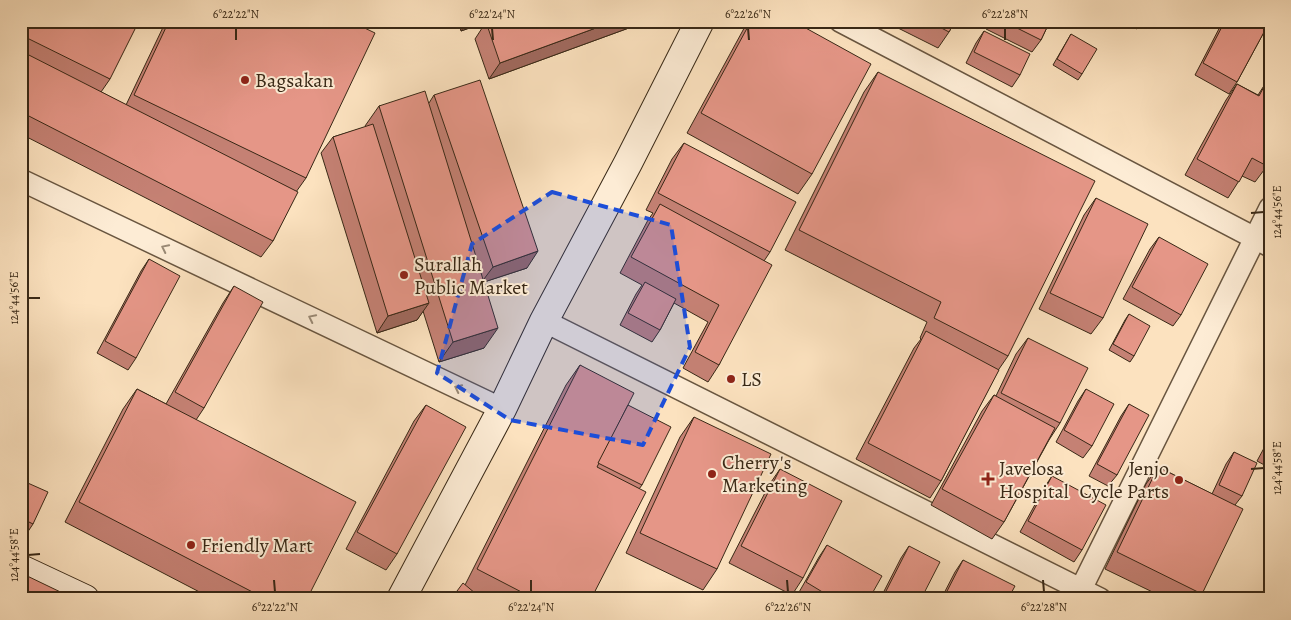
<svg xmlns="http://www.w3.org/2000/svg" width="1291" height="620" viewBox="0 0 1291 620" font-family="Alegreya,serif">
<style>
.lines{fill:none;stroke-linecap:round;stroke-linejoin:round}
.street-casing{stroke:#695640;stroke-width:24}
.secondary-casing{stroke:#382816;stroke-width:30}
.street{stroke:#fdecd5;stroke-width:21}
.secondary{stroke:#fdecd5;stroke-width:28}
.wall{fill:#c58174;stroke:#382816}
.shaded-wall{fill:#a0695e;stroke:#382816}
.building{fill:#e59687;stroke:#382816}
.oneway{stroke:#9a8a76}
.marked{fill:#1d4ed8;fill-opacity:0.2;stroke:#1d4ed8;stroke-width:4;stroke-dasharray:10 6;stroke-linejoin:round}
.ticks{fill:none;stroke:#382816;stroke-width:2}
.poi-dot{fill:#8f2418;stroke:#fdecd5;stroke-width:2}
.labels{text-anchor:middle;dominant-baseline:central;stroke-width:4;stroke-linejoin:round;paint-order:stroke}
.poi-label{font-size:20px;fill:#382816;stroke:#fdecd5;text-anchor:start}
.neatline{fill:none;stroke:#382816;stroke-width:2}
.ticks-label{font-size:12px;text-anchor:middle;fill:#382816}
</style>
<rect width="100%" height="100%" fill="#fce2bf"/>
<filter id="stains"><feTurbulence type="fractalNoise" baseFrequency=".004" numOctaves="4"/><feColorMatrix values="0 0 0 0 .2 0 0 0 0 .09 0 0 0 0 .02 0 0 0 .5 -.17"/></filter>
<radialGradient id="worn" r=".72"><stop offset=".6" stop-color="#630" stop-opacity="0"/><stop offset="1" stop-color="#630" stop-opacity=".3"/></radialGradient>
<g class="lines">
<defs>
<g id="street">
<polyline points="840,21 1270,246"/>
<polyline points="21,180 502,409"/>
<polyline points="544,321 1100,599"/>
<polyline points="1076,599 1270,208"/>
</g>
<g id="secondary">
<polyline points="21,569 85,599"/>
<polyline points="401,599 502,409 544,321 628,163 700,21"/>
</g>
</defs>
<use href="#street" class="street-casing"/>
<use href="#secondary" class="secondary-casing"/>
<use href="#street" class="street"/>
<use href="#secondary" class="secondary"/>
</g>
<g class="wall">
<polygon points="21,21 110,79 101,92 126,105 166,21 350,21 306,178 296,192 273,241 261,257 21,134"/>
<polygon points="458,21 648,21 489,79 475,39 486,22 461,31"/>
<polygon points="748,21 793,21 812,174 798,194 687,133"/>
<polygon points="894,21 955,21 949,32 938,48 892,25"/>
<polygon points="990,21 1050,21 1041,40 1032,52 986,29"/>
<polygon points="1123,21 1143,21 1137,29"/>
<polygon points="1223,21 1270,21 1237,82 1229,94 1195,75"/>
<polygon points="984,31 1020,75 1012,87 966,63 976,43"/>
<polygon points="1071,34 1082,74 1078,80 1053,65"/>
<polygon points="878,72 1008,356 999,369 941,481 930,498 856,459 914,348 921,339 920,338 927,322 785,250 864,92"/>
<polygon points="1267,81 1267,166 1255,182 1242,176 1228,198 1185,175 1226,100 1237,84 1258,95"/>
<polygon points="434,95 527,268 484,282 484,348 439,362 423,311 417,320 377,333 321,153 333,137 366,127 365,126 379,106 429,103"/>
<polygon points="684,143 770,252 764,261 719,365 708,382 683,368 708,322 674,303 660,330 652,342 620,325 636,294 642,285 620,273 648,220 653,213 646,210 672,159"/>
<polygon points="1096,198 1103,318 1091,334 1039,309 1084,215"/>
<polygon points="1159,237 1181,315 1173,326 1123,299 1150,249"/>
<polygon points="149,259 136,358 128,370 97,353 141,271"/>
<polygon points="234,286 204,408 196,420 307,599 213,599 65,522 123,409 137,389 166,404 223,303"/>
<polygon points="1129,314 1134,356 1130,362 1109,350 1125,320"/>
<polygon points="1028,338 1060,423 1049,440 1004,522 992,539 931,505 982,411 994,395 996,396 1016,354"/>
<polygon points="580,365 628,405 642,485 639,489 591,599 451,599 465,585 566,385"/>
<polygon points="1086,389 1092,446 1083,458 1056,442 1078,401"/>
<polygon points="1129,404 1117,475 1108,486 1089,476 1121,416"/>
<polygon points="426,405 397,554 386,570 346,549 414,421"/>
<polygon points="694,417 717,569 703,590 626,553 680,437"/>
<polygon points="1270,437 1270,468 1257,461"/>
<polygon points="1234,452 1242,496 1235,505 1202,594 1199,599 1167,599 1105,569 1146,484 1158,467 1212,494 1226,464"/>
<polygon points="780,469 803,578 792,595 729,563 769,485"/>
<polygon points="1052,476 1082,550 1074,562 1020,532 1044,488"/>
<polygon points="21,480 33,524 25,536 21,534"/>
<polygon points="827,545 869,599 806,599 798,594 819,557"/>
<polygon points="909,546 921,599 880,599 901,558"/>
<polygon points="963,560 1008,599 941,599 955,572"/>
</g>
<g class="shaded-wall">
<polygon points="468,21 489,21 461,31"/>
<polygon points="615,21 648,21 489,79 500,63"/>
<polygon points="538,251 527,268 481,283 493,267"/>
<polygon points="429,303 417,320 377,333 388,316"/>
<polygon points="498,328 484,348 439,362 453,342"/>
</g>
<g class="building">
<polygon points="21,21 139,21 110,79 21,35"/>
<polygon points="169,21 350,21 375,33 306,178 134,95"/>
<polygon points="489,21 615,21 500,63 486,22"/>
<polygon points="751,21 793,21 871,64 812,174 701,113"/>
<polygon points="928,21 955,21 949,32"/>
<polygon points="1003,21 1050,21 1041,40"/>
<polygon points="1225,21 1270,21 1237,82 1203,63"/>
<polygon points="984,31 1030,54 1020,75 974,52"/>
<polygon points="1071,34 1097,49 1082,74 1057,59"/>
<polygon points="21,51 298,192 273,241 21,112"/>
<polygon points="878,72 1095,181 1008,356 934,318 941,302 799,230"/>
<polygon points="480,80 538,251 493,267 434,95"/>
<polygon points="1267,81 1270,83 1270,160 1267,166 1252,158 1239,182 1197,159 1237,84 1259,96"/>
<polygon points="425,91 498,328 453,342 379,106"/>
<polygon points="373,124 429,303 388,316 333,137"/>
<polygon points="684,143 796,202 770,252 658,193"/>
<polygon points="1096,198 1148,224 1103,318 1050,293"/>
<polygon points="660,204 772,265 719,365 695,352 719,305 631,257"/>
<polygon points="1159,237 1208,264 1181,315 1132,287"/>
<polygon points="149,259 180,276 136,358 105,341"/>
<polygon points="645,282 676,299 660,330 628,313"/>
<polygon points="234,286 263,302 204,408 175,392"/>
<polygon points="1129,314 1150,326 1134,356 1113,344"/>
<polygon points="926,331 999,370 941,481 868,443"/>
<polygon points="1028,338 1088,368 1060,423 1001,393"/>
<polygon points="580,365 634,393 597,467 646,492 591,599 535,599 477,569"/>
<polygon points="137,389 356,502 307,599 266,599 79,502"/>
<polygon points="1086,389 1114,404 1092,446 1064,430"/>
<polygon points="994,395 1055,428 1004,522 942,489"/>
<polygon points="1129,404 1149,415 1117,475 1097,464"/>
<polygon points="426,405 466,427 397,554 357,532"/>
<polygon points="628,405 671,427 642,485 598,463"/>
<polygon points="694,417 771,454 717,569 640,533"/>
<polygon points="1234,452 1257,463 1242,496 1219,485"/>
<polygon points="1158,467 1243,509 1202,594 1117,552"/>
<polygon points="780,469 842,501 803,578 741,546"/>
<polygon points="1052,476 1106,505 1082,550 1028,521"/>
<polygon points="21,480 48,492 33,524 21,518"/>
<polygon points="827,545 882,576 869,599 834,599 806,582"/>
<polygon points="909,546 940,562 921,599 882,599"/>
<polygon points="963,560 1015,586 1008,599 943,599"/>
<polygon points="21,573 75,599 21,599"/>
<polygon points="463,583 482,599 451,599"/>
</g>
<defs><path id="oneway-chevron" d="M-2-3.5L2.5 0L-2 3.5" fill="none" stroke-width="1.6" stroke-linecap="round" stroke-linejoin="round" transform="scale(1.25)"/></defs>
<g class="oneway">
<use href="#oneway-chevron" transform="translate(165 248) rotate(-154)"/>
<use href="#oneway-chevron" transform="translate(312 318) rotate(-154)"/>
<use href="#oneway-chevron" transform="translate(458 388) rotate(-154)"/>
</g>
<path class="marked" d="M552 192 671 225 690 347 643 445 510 420 437 373 472 244Z"/>
<path class="ticks" d="M236 28V40M492 28 493 40M748 28 749 40M1005 28V40M1251 213 1264 212M28 298H40M1251 469 1264 468M28 555 40 554M274 580 275 592M531 580V592M787 580 788 592M1043 580 1044 592"/>
<g class="poi-dot">
<circle cx="245" cy="80" r="5"/>
<circle cx="404" cy="275" r="5"/>
<circle cx="731" cy="379" r="5"/>
<circle cx="712" cy="474" r="5"/>
<path d="M985.5 471.5h5v5h5v5h-5v5h-5v-5h-5v-5h5z"/>
<circle cx="1179" cy="480" r="5"/>
<circle cx="191" cy="545" r="5"/>
</g>
<g class="labels">
<g class="poi-label">
<text x="255" y="80">Bagsakan</text>
<text x="414" y="264">Surallah<tspan x="414" dy="23">Public Market</tspan></text>
<text x="741" y="379">LS</text>
<text x="722" y="462">Cherry's<tspan x="722" dy="23">Marketing</tspan></text>
<text x="999" y="468">Javelosa<tspan x="999" dy="23">Hospital</tspan></text>
<text x="1169" y="468" text-anchor="end">Jenjo<tspan x="1169" dy="23">Cycle Parts</tspan></text>
<text x="201" y="545">Friendly Mart</text>
</g>
</g>
<rect width="1291" height="620" fill="none" stroke="#fce2bf" stroke-width="55"/>
<rect x="28" y="28" width="1236" height="564" class="neatline"/>
<g class="ticks-label">
<text x="236" y="18">6°22'22"N</text>
<text x="492" y="18">6°22'24"N</text>
<text x="748" y="18">6°22'26"N</text>
<text x="1005" y="18">6°22'28"N</text>
<text transform="translate(1277 212) rotate(-90)" y="4">124°44'56"E</text>
<text transform="translate(14 298) rotate(-90)" y="4">124°44'56"E</text>
<text transform="translate(1277 468) rotate(-90)" y="4">124°44'58"E</text>
<text transform="translate(14 555) rotate(-90)" y="4">124°44'58"E</text>
<text x="275" y="611">6°22'22"N</text>
<text x="531" y="611">6°22'24"N</text>
<text x="788" y="611">6°22'26"N</text>
<text x="1044" y="611">6°22'28"N</text>
</g>
<rect width="100%" height="100%" filter="url(#stains)"/>
<rect width="100%" height="100%" fill="url(#worn)"/>
</svg>
